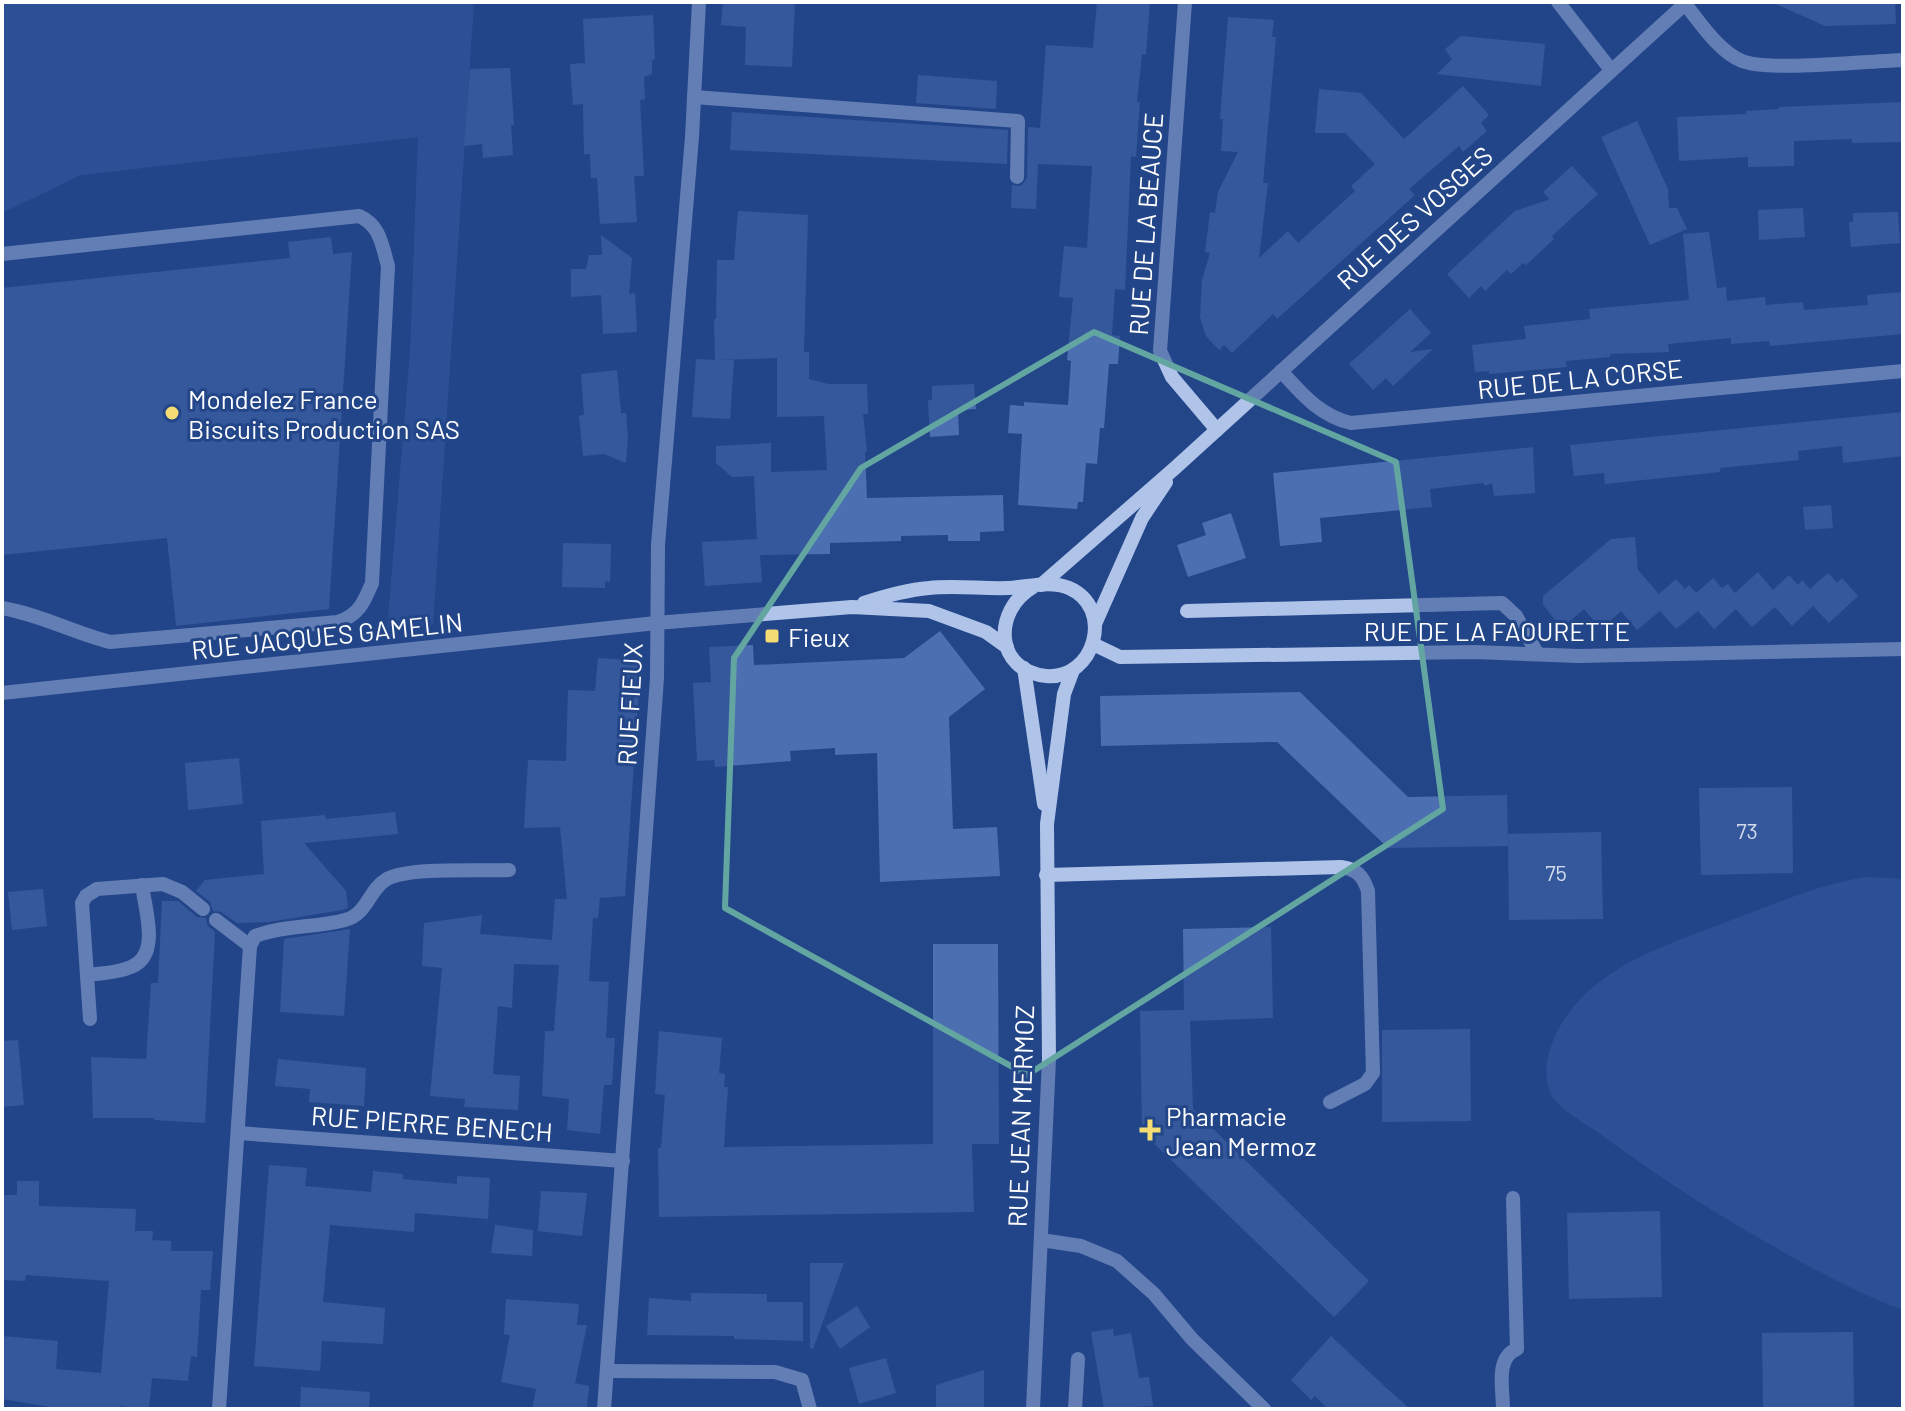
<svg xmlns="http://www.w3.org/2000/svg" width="1905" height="1411" viewBox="0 0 1905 1411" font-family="Barlow,sans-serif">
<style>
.green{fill:#375ea6}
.building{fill:#4b6fb1}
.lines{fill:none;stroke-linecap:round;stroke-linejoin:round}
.minor{stroke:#b0c4ea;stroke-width:14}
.marked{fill:none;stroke:#63a6a1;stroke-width:6;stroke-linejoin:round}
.poi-dot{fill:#f5dc73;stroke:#234689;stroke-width:3}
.labels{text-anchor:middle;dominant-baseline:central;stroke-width:6;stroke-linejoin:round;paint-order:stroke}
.number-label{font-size:22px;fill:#d2dbec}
.street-label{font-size:26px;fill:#fff;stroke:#234689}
.poi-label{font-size:26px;fill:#fff;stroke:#234689;text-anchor:start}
</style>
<rect width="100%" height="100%" fill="#234689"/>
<g class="green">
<polygon points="2,2 474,2 433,625 387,630 410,352 418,137 81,175 2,213"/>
<path d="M1866 877 1903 879V1310C1852 1291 1804 1264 1757 1237 1701 1205 1648 1169 1596 1131 1582 1121 1557 1108 1550 1092 1542 1071 1548 1053 1556 1034 1589 966 1669 945 1734 919 1777 903 1820 884 1866 877Z"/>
</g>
<g class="building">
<polygon points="723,2 795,2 792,67 745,65 746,27 721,25"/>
<polygon points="1097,2 1150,2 1146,55 1142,54 1137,102 1140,102 1136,157 1131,156 1125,290 1115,289 1112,335 1120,336 1118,364 1109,364 1104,428 1100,428 1097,464 1086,463 1083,502 1078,502 1077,509 1018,505 1022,434 1008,433 1010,405 1024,406 1024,402 1068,405 1071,361 1067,360 1073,298 1059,297 1064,246 1087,248 1092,166 1038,164 1036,209 1011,208 1012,185 1021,186 1027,178 1028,127 1040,128 1046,45 1093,48"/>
<polygon points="1771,2 1895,2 1896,24 1825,26"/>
<polygon points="653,15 655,59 652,60 652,74 644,77 645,99 640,100 644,176 634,176 637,222 600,224 597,178 591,178 590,154 584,154 583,104 573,105 570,64 585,63 583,19"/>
<polygon points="1228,17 1274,20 1272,37 1276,37 1263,183 1268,183 1259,258 1288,231 1298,243 1355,191 1351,186 1375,164 1345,133 1315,133 1319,89 1361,93 1404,139 1463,86 1489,115 1481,123 1487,131 1463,152 1459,146 1409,189 1415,195 1277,319 1273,314 1232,353 1224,345 1219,350 1206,336 1200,317 1202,280 1210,253 1205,252 1210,212 1215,213 1218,192 1238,152 1221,151 1223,119 1220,119"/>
<polygon points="1461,36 1545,44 1541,86 1437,74 1452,59 1445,49"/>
<polygon points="510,68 514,125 511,125 513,155 483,158 482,144 464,146 470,69"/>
<polygon points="918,75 997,81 996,109 916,103"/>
<polygon points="1903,102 1901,142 1852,143 1852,139 1794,141 1794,166 1748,167 1748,157 1679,161 1677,117 1746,114 1746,111 1779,109 1779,107"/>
<polygon points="732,112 1008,130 1007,164 730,150"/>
<polygon points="1637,121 1668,189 1669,208 1677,208 1687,229 1650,245 1601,137"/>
<polygon points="1572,166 1598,194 1552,236 1554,239 1526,265 1523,263 1511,274 1507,270 1485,291 1481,286 1469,298 1447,274 1515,211 1550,199 1543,192"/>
<polygon points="1803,208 1805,237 1759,240 1758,210"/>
<polygon points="738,211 808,215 804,352 809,352 809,379 828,384 867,384 868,414 863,414 867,451 865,452 867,498 1003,495 1004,531 980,532 980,541 948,541 948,535 901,536 901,541 830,543 830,554 760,555 762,582 705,586 702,542 757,539 754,476 732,477 716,463 716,446 771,443 771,472 827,470 824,416 777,417 777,358 717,360 734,360 730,419 692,417 696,359 715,360 714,319 716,319 717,260 734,260"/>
<polygon points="1898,212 1900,243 1851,247 1849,222 1853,222 1853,213"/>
<polygon points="1709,232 1717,288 1726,287 1727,301 1765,297 1766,305 1803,302 1804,310 1868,305 1867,295 1903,292 1903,334 1770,346 1769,341 1731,344 1731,338 1668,344 1669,352 1610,354 1610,357 1566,361 1567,367 1489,374 1489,371 1475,372 1472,345 1526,339 1524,326 1590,319 1589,309 1689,300 1683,234"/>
<polygon points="601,235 632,258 629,294 635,293 637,332 603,334 601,295 571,297 571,269 586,269 589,255 602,255"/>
<polygon points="331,237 333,254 352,252 329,609 176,626 167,538 2,555 2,288 290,258 288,242"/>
<polygon points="1410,309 1431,333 1410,352 1433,349 1393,386 1386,378 1373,390 1349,364"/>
<polygon points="617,370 621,413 626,413 628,438 626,463 604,454 583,456 579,416 584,415 581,374"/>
<polygon points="974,384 976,409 958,410 959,435 930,437 928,400 932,400 932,386"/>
<polygon points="1903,412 1903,456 1843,463 1842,446 1798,451 1799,460 1720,468 1720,472 1605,484 1604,473 1574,476 1570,445"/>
<polygon points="1533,447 1535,493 1494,496 1492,483 1485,486 1483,483 1430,489 1432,507 1320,518 1322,542 1280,546 1273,473"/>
<polygon points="1831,505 1833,528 1805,530 1803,507"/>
<polygon points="1231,513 1246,558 1188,577 1177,545 1206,535 1202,523"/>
<polygon points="1635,537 1638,570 1659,594 1676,579 1685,589 1689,585 1696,593 1713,578 1722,588 1728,584 1735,593 1758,572 1773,590 1789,575 1798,585 1802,580 1810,589 1828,573 1837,583 1842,578 1858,596 1829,623 1813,606 1792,626 1775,607 1752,627 1736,609 1714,629 1698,611 1676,629 1660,611 1637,630 1621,611 1601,629 1584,609 1562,628 1543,605 1543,596 1611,539"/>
<polygon points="563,543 611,544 610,582 605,581 605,588 562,587"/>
<polygon points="940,631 985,689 949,717 953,829 997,827 1000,876 880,882 877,753 835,755 835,748 790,751 791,761 715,767 714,760 697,761 693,683 711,682 709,647 753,645 754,665 904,658"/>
<polygon points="598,658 641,661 625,896 600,898 598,918 593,918 589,981 609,982 606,1038 615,1038 612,1085 604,1085 600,1134 567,1130 569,1099 542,1096 545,1031 554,1031 559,965 514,964 512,1008 498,1006 493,1074 520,1076 518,1110 464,1107 465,1099 430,1096 442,968 422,966 424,923 482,915 480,934 552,940 555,899 567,899 560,827 524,828 528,760 566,761 568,690 595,691"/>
<polygon points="1300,692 1408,797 1507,795 1508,846 1388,848 1277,742 1101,746 1100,696"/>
<polygon points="239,758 243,804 188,810 185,763"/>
<polygon points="1792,787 1793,873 1701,875 1699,788"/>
<polygon points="395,812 398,834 304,843 346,891 348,908 342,910 269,922 237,923 221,912 213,911 210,902 196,891 205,880 264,874 261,821 325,815 326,819"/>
<polygon points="1601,832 1603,919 1509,920 1508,834"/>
<polygon points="43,889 47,926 12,930 8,892"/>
<polygon points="162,901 178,901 197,917 206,918 207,925 215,932 205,1123 154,1120 154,1118 93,1118 91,1057 146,1059 151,983 158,983"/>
<polygon points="1271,927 1273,1018 1190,1021 1193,1109 1369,1281 1334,1317 1142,1132 1140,1011 1184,1010 1183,929"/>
<polygon points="350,929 344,1016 280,1012 284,939"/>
<polygon points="933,944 998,944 999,1144 972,1144 974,1212 659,1217 658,1148 661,1148 665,1095 655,1094 659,1031 722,1038 719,1073 725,1074 724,1087 728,1087 724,1147 933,1144"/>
<polygon points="1470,1029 1471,1121 1382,1122 1382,1030"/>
<polygon points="18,1040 24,1105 2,1107 2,1041"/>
<polygon points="278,1059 366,1068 364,1106 309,1102 310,1089 275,1086"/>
<polygon points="269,1165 307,1168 305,1186 371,1192 373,1171 403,1174 403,1179 457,1184 457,1176 490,1178 488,1219 415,1213 414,1232 330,1225 323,1302 385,1308 383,1344 322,1341 320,1371 254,1366"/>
<polygon points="17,1181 39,1181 39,1206 136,1209 135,1231 153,1231 152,1240 171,1241 171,1251 213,1251 210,1290 201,1290 197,1357 191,1356 188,1381 152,1378 149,1409 120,1406 120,1409 63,1409 2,1399 2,1336 58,1341 56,1369 101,1373 109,1281 26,1275 25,1281 2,1280 4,1195 17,1195"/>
<polygon points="541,1191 587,1193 582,1236 538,1231"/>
<polygon points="1660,1211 1662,1297 1569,1299 1567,1213"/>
<polygon points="495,1225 533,1230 532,1256 491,1253"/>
<polygon points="810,1263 844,1263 813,1349 810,1348"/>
<polygon points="691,1293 767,1294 767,1302 803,1302 803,1341 734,1339 734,1336 647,1335 649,1298 691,1301"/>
<polygon points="506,1299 579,1304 577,1325 587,1325 575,1383 589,1386 587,1409 532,1409 536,1389 501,1382 510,1335 504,1334"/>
<polygon points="857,1306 870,1327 840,1349 826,1326"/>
<polygon points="1113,1329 1114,1336 1131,1333 1139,1378 1149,1377 1153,1406 1104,1409 1091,1332"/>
<polygon points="1853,1332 1854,1409 1763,1409 1762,1333"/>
<polygon points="1331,1336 1382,1384 1410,1409 1328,1409 1315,1396 1311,1400 1291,1380"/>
<polygon points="886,1358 896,1393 859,1404 849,1368"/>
<polygon points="984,1370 984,1409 936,1409 936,1385"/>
<polygon points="301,1387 370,1392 369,1409 300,1409"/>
</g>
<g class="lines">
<g class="minor">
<polyline points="1185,2 1160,351 1172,377 1217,430"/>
<polyline points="1558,2 1611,70"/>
<path d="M1685 4C1700 22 1719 52 1742 61 1770 72 1868 61 1903 60"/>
<polyline points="694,97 1018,121 1017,177"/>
<path d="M2 254 359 216C380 225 382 245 388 266L372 583C364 602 359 615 338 622L110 642C74 633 39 614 2 608"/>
<path d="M1281 371C1302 394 1320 416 1351 423L1903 371"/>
<polyline points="1041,585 1175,468 1687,2"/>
<path d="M864 603C885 596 906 590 929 588 955 585 982 589 1008 588 1028 587 1050 580 1069 588 1115 608 1095 680 1046 676 995 671 992 611 1033 587"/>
<polyline points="1187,611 1502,603 1516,616 1537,653"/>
<polyline points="1095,624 1142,518 1166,482"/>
<polyline points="1093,644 1120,657 1475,652 1579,656 1903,649"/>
<polyline points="1024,668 1044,804"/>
<polyline points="2,693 656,623 852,607 929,611 986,632 1007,647"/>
<path d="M1046 875 1341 867C1357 869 1363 876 1368 891L1373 1073 1365 1084 1330 1102"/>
<polyline points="216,920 250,946"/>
<path d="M87 975C101 973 118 973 131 967 161 955 145 910 142 885"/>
<polyline points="90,1019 82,903 86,896 97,889 163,884 182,892 203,909"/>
<polyline points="238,1133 623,1161"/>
<polyline points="1041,1240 1081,1246 1117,1261 1154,1294 1192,1339 1264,1409"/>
<polyline points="607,1371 775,1372 802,1380 810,1409"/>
<path d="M219 1409 250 946 255 936C284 925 315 928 345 920 368 914 368 890 387 879 409 867 481 871 509 870"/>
<polyline points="604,1409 657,678 658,545 692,137 699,2"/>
<polyline points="1033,1409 1049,1059 1047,824 1064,694 1073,670"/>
<polyline points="1075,1409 1078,1359"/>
<path d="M1503 1409C1503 1388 1495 1358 1517 1349L1513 1198"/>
</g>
</g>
<path d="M0 0H1905V1411H0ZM1094 332 1396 462 1443 809 1027 1075 725 908 734 658 861 468Z" fill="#234689" fill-opacity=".55" fill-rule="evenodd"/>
<path class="marked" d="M1094 332 1396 462 1443 809 1027 1075 725 908 734 658 861 468Z"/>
<g class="poi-dot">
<circle cx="172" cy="413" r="8"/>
<rect x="764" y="628" width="16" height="16" rx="4"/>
<path d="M1146 1118h8v8h8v8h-8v8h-8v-8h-8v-8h8z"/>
</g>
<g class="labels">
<g class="number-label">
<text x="1747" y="830">73</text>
<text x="1556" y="872">75</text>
</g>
<g class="street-label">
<text transform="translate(1414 217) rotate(-42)">RUE DES VOSGES</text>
<text transform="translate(1145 224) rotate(-86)">RUE DE LA BEAUCE</text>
<text transform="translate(1580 378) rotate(-6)">RUE DE LA CORSE</text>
<text x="1497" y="630">RUE DE LA FAOURETTE</text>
<text transform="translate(327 635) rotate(-6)">RUE JACQUES GAMELIN</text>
<text transform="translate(629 704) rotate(-87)">RUE FIEUX</text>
<text transform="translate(1020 1116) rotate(-88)">RUE JEAN MERMOZ</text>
<text transform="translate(432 1123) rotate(4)">RUE PIERRE BENECH</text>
</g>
<g class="poi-label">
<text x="188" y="398">Mondelez France<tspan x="188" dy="30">Biscuits Production SAS</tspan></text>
<text x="788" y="636">Fieux</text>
<text x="1166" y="1115">Pharmacie<tspan x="1166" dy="30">Jean Mermoz</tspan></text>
</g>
</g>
<rect width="1905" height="1411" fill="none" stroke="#ffffff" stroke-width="8"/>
</svg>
